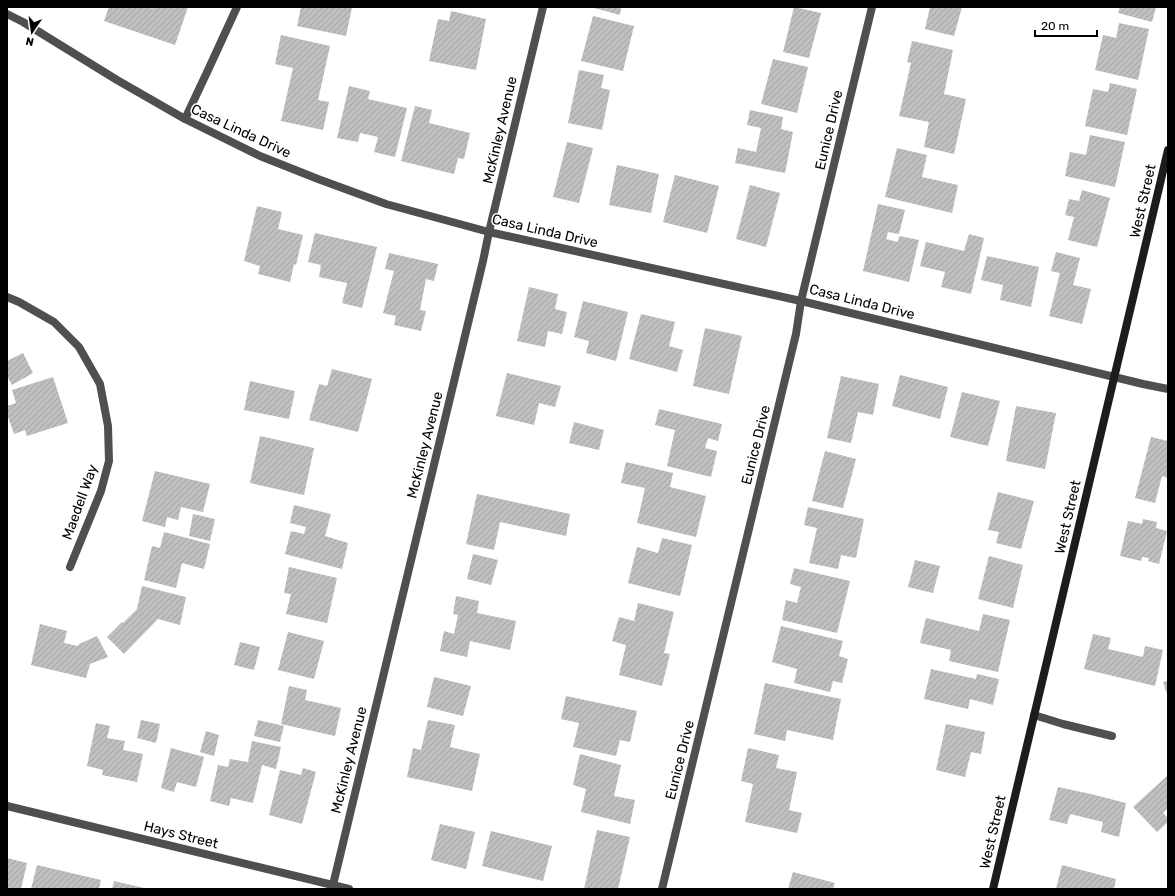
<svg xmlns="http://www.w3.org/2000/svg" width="1175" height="896" viewBox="0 0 1175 896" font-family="Rubik,sans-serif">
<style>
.building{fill:url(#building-hatch)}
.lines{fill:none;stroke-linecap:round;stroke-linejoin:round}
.minor{stroke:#4f4f4f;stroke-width:8}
.secondary{stroke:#1c1c1c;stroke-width:8}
.labels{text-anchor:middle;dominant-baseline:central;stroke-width:3;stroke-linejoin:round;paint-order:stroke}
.street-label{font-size:14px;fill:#000;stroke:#fff}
</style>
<defs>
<pattern id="building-hatch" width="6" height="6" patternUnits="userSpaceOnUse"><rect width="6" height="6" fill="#bfbfbf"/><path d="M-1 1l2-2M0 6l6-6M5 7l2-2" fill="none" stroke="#a2a2a2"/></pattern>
</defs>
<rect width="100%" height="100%" fill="#fff"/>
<g class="building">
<polygon points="109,7 149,7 153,9 154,7 188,7 175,45 104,21"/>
<polygon points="301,7 352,7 346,36 297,26"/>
<polygon points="594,7 621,7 620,15 594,8"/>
<polygon points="794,7 821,13 809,58 783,52"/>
<polygon points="930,7 962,7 954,36 925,29"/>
<polygon points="1120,7 1156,7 1152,22 1118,13"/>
<polygon points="451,11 486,19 476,70 429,61 438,19 449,21"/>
<polygon points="593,16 634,26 623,71 581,61"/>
<polygon points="1119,23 1149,29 1138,80 1095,70 1103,35 1116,38"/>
<polygon points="281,35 330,46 318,100 329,102 323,130 281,121 293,68 275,64"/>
<polygon points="912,41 953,50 944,94 966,99 954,154 924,147 929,122 899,116 911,63 907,62"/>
<polygon points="773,59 808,67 797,113 761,104"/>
<polygon points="579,70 604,75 601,88 610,90 602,130 568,123"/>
<polygon points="1110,83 1137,89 1127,135 1085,126 1093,89 1108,92"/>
<polygon points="349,86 370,91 368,99 407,108 395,157 374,152 378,137 360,133 358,142 337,138"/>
<polygon points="415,106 432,110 429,123 470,133 464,159 458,158 454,174 401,161"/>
<polygon points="750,110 783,117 781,129 793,132 785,173 735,163 738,148 756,152 761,128 747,125"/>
<polygon points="1090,135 1125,142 1115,187 1065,176 1070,152 1086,155"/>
<polygon points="567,142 593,148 579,203 553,197"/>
<polygon points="897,148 927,155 922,177 958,185 952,213 885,197"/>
<polygon points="617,165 659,174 651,213 609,205"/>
<polygon points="675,175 719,186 707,233 663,222"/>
<polygon points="750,185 780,193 766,247 736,239"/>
<polygon points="1082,190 1110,198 1097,247 1068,240 1074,217 1065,215 1069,199 1079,201"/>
<polygon points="878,204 905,210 899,234 888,232 886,239 898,242 899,236 919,240 909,282 863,271"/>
<polygon points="257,206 282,212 278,229 303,235 296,265 294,264 290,282 258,274 260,266 244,261"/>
<polygon points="315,233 377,247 362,308 342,303 347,283 319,277 321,265 308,262"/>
<polygon points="969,234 984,238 971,294 941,287 945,272 920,266 926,242 964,251"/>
<polygon points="1056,252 1080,258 1073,285 1091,289 1082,324 1049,316 1060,273 1051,271"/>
<polygon points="389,253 438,264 434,281 426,279 420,310 426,311 421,331 394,325 396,316 383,313 394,271 385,269"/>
<polygon points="987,256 1039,267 1031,307 1000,300 1003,285 981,280"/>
<polygon points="529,287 558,294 555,309 567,312 562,334 548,331 545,347 517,341"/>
<polygon points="583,301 628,312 616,361 586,353 589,341 574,337"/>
<polygon points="641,314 675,322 669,346 683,350 677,372 629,359"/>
<polygon points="705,328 742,336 729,394 693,386"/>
<polygon points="23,353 33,373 12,385 7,376 7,361"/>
<polygon points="332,369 372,379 358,432 309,420 319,384 327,386"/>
<polygon points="507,373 561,386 555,407 539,403 534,425 496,416"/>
<polygon points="900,375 948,387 940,419 892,406"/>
<polygon points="841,376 879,384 873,415 858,412 851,443 827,438"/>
<polygon points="53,377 68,423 27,436 25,430 14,434 7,414 7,406 16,403 12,390"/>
<polygon points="250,381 295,391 289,419 244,410"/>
<polygon points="962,392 1000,401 988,446 950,437"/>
<polygon points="1016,406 1056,413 1045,469 1006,461"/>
<polygon points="659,409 722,424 718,441 708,438 705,448 717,451 711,477 667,466 675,430 655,425"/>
<polygon points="574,422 604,430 599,450 569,443"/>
<polygon points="260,436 314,448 304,495 250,483"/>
<polygon points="1151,437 1168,441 1168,478 1162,476 1155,503 1135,498"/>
<polygon points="825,451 856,459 843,508 812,501"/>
<polygon points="626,462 673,473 670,487 706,496 696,537 637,523 645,488 621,483"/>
<polygon points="155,471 210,484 203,512 181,507 178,520 167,517 165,527 142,521"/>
<polygon points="998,492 1034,501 1021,549 996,543 999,532 988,530"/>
<polygon points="477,494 570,514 566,536 500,522 494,550 466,544"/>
<polygon points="294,505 331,514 325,536 348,543 342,569 285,554 291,531 304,534 306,527 290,523"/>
<polygon points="808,507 864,519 856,558 841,555 838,569 809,563 817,528 804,525"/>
<polygon points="193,514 215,519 210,541 189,536"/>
<polygon points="1143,519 1157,522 1156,528 1167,531 1159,564 1148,561 1149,558 1142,557 1141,561 1120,556 1128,521 1142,524"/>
<polygon points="164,532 210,544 204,569 182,563 176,588 144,580 152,546 160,548"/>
<polygon points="662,538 692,545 680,596 628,583 637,547 658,553"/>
<polygon points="473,554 498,560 491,585 467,579"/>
<polygon points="989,556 1023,565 1013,608 978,599"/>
<polygon points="915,560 940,566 933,593 908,587"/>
<polygon points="289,567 337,578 327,623 286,614 291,594 284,593"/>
<polygon points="794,568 850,581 837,633 782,620 786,600 797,603 801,587 790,584"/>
<polygon points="142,586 186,597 180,625 158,619 124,654 107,637 122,622 123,623 137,609"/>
<polygon points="456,596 479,601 477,613 516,621 510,650 470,641 467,657 440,651 444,631 454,634 458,615 453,614"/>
<polygon points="638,603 674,612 664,653 670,654 662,686 619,675 626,645 612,641 619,617 634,621"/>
<polygon points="983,614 1010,620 998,672 949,661 951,650 920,643 926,618 979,631"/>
<polygon points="40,624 67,631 64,643 78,646 79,644 97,636 108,657 90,664 86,678 31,665"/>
<polygon points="781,626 843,641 839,656 848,659 842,683 833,681 830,692 794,683 797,669 772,662"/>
<polygon points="288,632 324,641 314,679 278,670"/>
<polygon points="1093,634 1111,638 1108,649 1143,657 1145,646 1163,650 1155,686 1084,669"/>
<polygon points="240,642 260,647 254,670 234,665"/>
<polygon points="931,669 976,679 977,674 999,679 993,705 970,699 968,709 924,699"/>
<polygon points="434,677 471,686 463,716 427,707"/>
<polygon points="1168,681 1168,697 1163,682"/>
<polygon points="765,683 841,699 833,740 787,730 785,741 754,734"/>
<polygon points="289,686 307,690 305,700 341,708 335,736 281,724"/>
<polygon points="566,696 637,711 630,742 620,740 616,756 573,747 579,723 561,719"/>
<polygon points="141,720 160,724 156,743 137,738"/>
<polygon points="258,720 284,726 280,742 254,736"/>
<polygon points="428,720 455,725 450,747 480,754 472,791 407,777 413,748 421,750"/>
<polygon points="96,723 110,726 107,738 125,741 123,750 143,754 137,782 102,775 103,770 87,766"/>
<polygon points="946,724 985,732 981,754 971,752 965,777 936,770"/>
<polygon points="206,731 219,735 214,756 200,752"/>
<polygon points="252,741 281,747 276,769 262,765 253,803 231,798 229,806 210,801 218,765 228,767 230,759 248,762"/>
<polygon points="171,748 204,757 196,787 177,782 174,792 161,788"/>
<polygon points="748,748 779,755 776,768 797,772 789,810 802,813 797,833 745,822 753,784 741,781"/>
<polygon points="580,754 621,765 614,796 635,800 630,824 581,812 586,789 573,785"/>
<polygon points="303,768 316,772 302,824 269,815 280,770 301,775"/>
<polygon points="1168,775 1168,808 1163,813 1168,818 1168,822 1157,832 1133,807"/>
<polygon points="1058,787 1091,794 1126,803 1119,837 1101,832 1103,822 1070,814 1067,824 1049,820"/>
<polygon points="440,824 475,832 466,869 431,860"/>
<polygon points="597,830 630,837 618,889 584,889"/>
<polygon points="491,831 552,846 543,881 482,866"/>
<polygon points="7,858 27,863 21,889 7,889"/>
<polygon points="37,865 101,880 99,889 31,889"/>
<polygon points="1062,865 1116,879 1114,889 1056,889"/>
<polygon points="793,872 835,883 833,889 788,889"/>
<polygon points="114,881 144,888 143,889 112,889"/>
</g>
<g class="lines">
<g class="minor">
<polyline points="7,14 23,22 117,80 185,119 260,156 318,179 386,204 489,232 801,301 1143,384 1168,389"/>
<polyline points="185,119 209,68 237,7"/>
<polyline points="7,297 19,302 54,322 79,347 100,384 108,426 109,461 101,491 70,567"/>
<polyline points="1034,715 1063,724 1112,736"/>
<polyline points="7,806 349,889"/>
<polyline points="332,889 483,261 489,232 543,7"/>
<polyline points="662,889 796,334 801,301 872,7"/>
</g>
<polyline class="secondary" points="993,889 1168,150"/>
</g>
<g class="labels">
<g class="street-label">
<text transform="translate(500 130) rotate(-77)">McKinley Avenue</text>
<text transform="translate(829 130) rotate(-77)">Eunice Drive</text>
<text transform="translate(241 131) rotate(25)">Casa Linda Drive</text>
<text transform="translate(1143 201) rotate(-77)">West Street</text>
<text transform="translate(545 231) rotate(13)">Casa Linda Drive</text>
<text transform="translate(862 302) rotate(14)">Casa Linda Drive</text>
<text transform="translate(425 445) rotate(-76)">McKinley Avenue</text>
<text transform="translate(756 445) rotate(-76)">Eunice Drive</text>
<text transform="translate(80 502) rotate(-70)">Maedell Way</text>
<text transform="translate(1068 517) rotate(-77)">West Street</text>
<text transform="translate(349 760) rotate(-76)">McKinley Avenue</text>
<text transform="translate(680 760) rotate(-76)">Eunice Drive</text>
<text transform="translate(993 832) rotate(-77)">West Street</text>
<text transform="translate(181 835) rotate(14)">Hays Street</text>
</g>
</g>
<rect width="1175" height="896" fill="none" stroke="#000000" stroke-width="16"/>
<g transform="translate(32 32) rotate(193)" stroke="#ffffff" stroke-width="3" paint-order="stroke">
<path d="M0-3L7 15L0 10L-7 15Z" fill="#000000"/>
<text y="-6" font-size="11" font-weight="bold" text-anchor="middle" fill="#000000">N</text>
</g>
<path d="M1035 30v6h62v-6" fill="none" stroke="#000000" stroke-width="2"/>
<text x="1041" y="30" font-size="12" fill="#000000" stroke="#ffffff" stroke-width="3" paint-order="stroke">20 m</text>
</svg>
